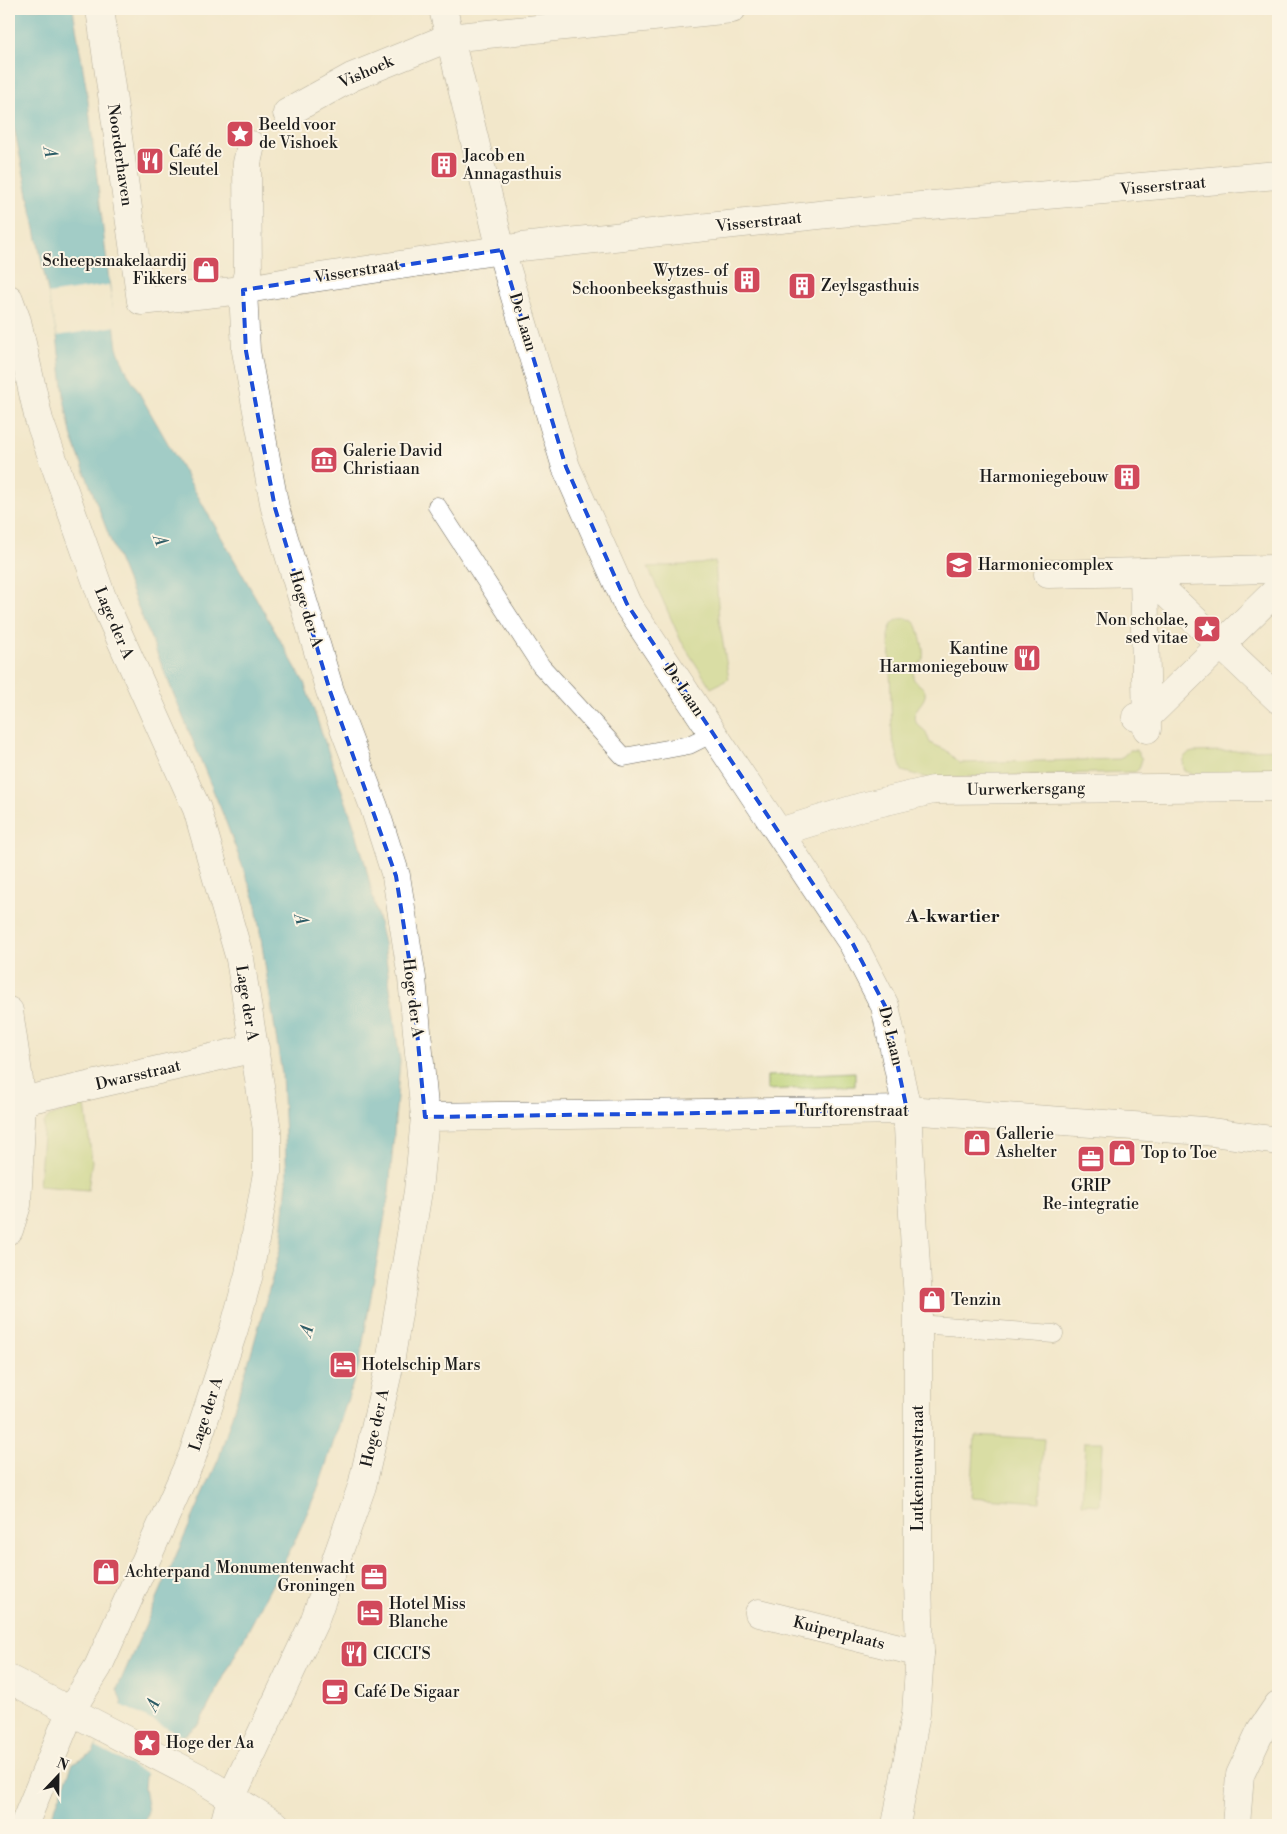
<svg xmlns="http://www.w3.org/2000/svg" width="1287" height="1834" viewBox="0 0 1287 1834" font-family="'Libre Bodoni',serif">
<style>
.green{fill:#bad074;stroke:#6b7648}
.water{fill:#41abc0;stroke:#2e646e}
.pier{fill:#f2e7cb}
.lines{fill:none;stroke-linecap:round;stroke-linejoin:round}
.lane-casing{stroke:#676359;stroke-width:19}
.street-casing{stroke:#676359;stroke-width:29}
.lane{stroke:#fff;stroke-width:18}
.street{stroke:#fff;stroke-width:28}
.marked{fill:none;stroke:#1d4ed8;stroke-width:4;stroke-dasharray:10 6;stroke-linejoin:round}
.labels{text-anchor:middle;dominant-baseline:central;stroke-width:4;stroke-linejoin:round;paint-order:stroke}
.street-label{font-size:16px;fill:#1c1c1c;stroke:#fcf5e5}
.poi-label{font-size:16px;fill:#1c1c1c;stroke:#fcf5e5;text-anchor:start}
.water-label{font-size:18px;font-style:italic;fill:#2d5c66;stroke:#fcf5e5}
.neighbourhood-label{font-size:18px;font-weight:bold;fill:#1c1c1c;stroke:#fcf5e5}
</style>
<rect width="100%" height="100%" fill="#fcf5e5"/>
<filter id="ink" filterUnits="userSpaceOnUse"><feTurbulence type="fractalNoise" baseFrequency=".02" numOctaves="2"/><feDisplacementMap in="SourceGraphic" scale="10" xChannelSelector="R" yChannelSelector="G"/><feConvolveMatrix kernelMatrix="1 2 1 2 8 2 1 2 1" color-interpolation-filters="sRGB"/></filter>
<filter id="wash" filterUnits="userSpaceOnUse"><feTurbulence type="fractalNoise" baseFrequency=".0096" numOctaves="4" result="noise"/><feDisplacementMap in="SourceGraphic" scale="20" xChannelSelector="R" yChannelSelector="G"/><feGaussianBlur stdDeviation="1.12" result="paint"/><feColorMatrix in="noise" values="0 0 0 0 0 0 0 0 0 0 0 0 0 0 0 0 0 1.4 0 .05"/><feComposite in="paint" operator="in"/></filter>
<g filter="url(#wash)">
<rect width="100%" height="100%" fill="#f2e7cb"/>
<g class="green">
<polygon points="715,561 719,619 729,679 711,688 681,641 648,567 700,564"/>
<path d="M906 618C920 622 918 631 922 643 923 649 924 653 923 659 898 686 928 680 925 696 923 704 915 707 914 718L917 724 926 732 930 743 946 750 959 763 1120 759 1130 750H1136L1142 759 1139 769 1135 772H1129L928 778 902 771 892 737 889 631C892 622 896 619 906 618Z"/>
<path d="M1278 749V777L1195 775 1184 771C1180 762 1183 754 1193 752Z"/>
<polygon points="855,1072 855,1086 767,1090 767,1076"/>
<polygon points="85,1105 92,1161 88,1190 39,1186 44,1123 49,1117"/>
<polygon points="975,1435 1044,1439 1040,1502 971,1497"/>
<polygon points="1085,1442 1103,1442 1100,1505 1082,1504"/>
</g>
<polygon class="water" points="9,9 73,9 87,92 117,348 125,368 304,682 353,822 365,863 384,943 400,1061 389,1193 359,1365 319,1486 293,1545 199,1724 185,1735 174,1737 145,1777 144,1788 148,1811 143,1825 48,1825 73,1763 92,1753 122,1704 117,1689 219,1458 252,1350 281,1246 287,1180 282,1075 255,900 224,817 112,544 72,438 65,404 57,336 9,103"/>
<g class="pier">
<polygon points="109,285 116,326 57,336 48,294"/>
<polygon points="119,1704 184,1737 175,1739 149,1775 96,1747"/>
</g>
</g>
<g filter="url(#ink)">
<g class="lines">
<defs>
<g id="lane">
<polyline points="437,506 541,666 624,757 689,745 713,733"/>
<polyline points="918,1324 1054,1334"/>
</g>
<g id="street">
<polyline points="100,9 141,301 243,290 293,281 521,247 828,214 1278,175"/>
<polyline points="443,9 501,250 566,467 627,604 853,944 885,1006 907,1110 918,1301 918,1581 920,1653 916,1714 896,1825"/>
<polyline points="287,113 352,77 448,38 732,9"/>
<polyline points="9,299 17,321 39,420 103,600 197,809 240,959 267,1130 267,1173 249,1274 234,1329 192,1457 98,1667 71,1710 24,1825"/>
<polyline points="1048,574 1144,572 1278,699"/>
<polyline points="1136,717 1147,717 1278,589"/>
<polyline points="1147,729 1144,572 1272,569 1278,573"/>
<polyline points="779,832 861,807 933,790 1278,787"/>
<polyline points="9,1011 22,1101 17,1205 9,1230"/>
<polyline points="22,1101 255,1048"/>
<polyline points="425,1117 907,1110 1204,1131 1278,1141"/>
<polyline points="759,1613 920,1653"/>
<polyline points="9,1679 198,1777 276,1825"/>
<polyline points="224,1825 231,1798 314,1622 362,1486 390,1363 418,1191 425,1117 412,978 396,876 374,807 330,691 275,508 246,351 243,290 248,273 247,163 251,145"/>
<polyline points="1236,1825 1240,1775 1261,1730 1278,1705"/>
</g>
</defs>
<use href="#lane" class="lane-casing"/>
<use href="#street" class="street-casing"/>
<use href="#lane" class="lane"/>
<use href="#street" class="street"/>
</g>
</g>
<path d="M0 0H1287V1834H0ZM501 250 566 467 627 604 853 944 885 1006 907 1110 425 1117 412 978 396 876 330 691 275 508 246 351 243 290Z" fill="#f2e7cb" fill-opacity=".55" fill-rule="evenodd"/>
<path class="marked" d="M501 250 566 467 627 604 853 944 885 1006 907 1110 425 1117 412 978 396 876 330 691 275 508 246 351 243 290Z"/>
<defs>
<symbol id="sight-square" viewBox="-11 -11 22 22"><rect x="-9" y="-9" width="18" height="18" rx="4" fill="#d1495b" stroke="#fcf5e5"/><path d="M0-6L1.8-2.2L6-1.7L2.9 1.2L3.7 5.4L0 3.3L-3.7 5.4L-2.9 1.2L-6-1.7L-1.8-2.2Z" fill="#fff"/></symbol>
<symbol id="restaurant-square" viewBox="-11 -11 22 22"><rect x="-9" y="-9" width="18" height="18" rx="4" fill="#d1495b" stroke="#fcf5e5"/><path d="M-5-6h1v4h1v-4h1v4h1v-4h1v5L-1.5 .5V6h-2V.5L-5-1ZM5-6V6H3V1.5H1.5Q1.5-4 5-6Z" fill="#fff"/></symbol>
<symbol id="building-square" viewBox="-11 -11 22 22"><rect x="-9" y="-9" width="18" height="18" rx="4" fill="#d1495b" stroke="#fcf5e5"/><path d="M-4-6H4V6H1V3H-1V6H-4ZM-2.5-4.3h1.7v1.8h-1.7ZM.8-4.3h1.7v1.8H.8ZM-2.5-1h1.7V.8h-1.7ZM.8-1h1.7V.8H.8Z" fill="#fff"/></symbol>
<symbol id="shop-square" viewBox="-11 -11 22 22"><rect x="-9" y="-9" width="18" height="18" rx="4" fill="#d1495b" stroke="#fcf5e5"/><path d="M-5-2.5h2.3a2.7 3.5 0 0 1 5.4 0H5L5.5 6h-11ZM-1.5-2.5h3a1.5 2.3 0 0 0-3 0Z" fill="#fff"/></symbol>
<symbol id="museum-square" viewBox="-11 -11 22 22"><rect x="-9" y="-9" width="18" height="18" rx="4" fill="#d1495b" stroke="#fcf5e5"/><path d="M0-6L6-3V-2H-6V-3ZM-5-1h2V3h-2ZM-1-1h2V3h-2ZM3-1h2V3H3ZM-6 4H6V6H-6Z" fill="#fff"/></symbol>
<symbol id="university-square" viewBox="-11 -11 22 22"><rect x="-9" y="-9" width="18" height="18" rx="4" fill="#d1495b" stroke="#fcf5e5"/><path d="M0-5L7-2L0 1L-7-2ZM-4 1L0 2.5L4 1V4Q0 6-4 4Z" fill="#fff"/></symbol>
<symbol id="office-square" viewBox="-11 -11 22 22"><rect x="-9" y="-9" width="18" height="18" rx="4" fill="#d1495b" stroke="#fcf5e5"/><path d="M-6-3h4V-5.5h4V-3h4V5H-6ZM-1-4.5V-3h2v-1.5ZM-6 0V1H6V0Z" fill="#fff"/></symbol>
<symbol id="hotel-square" viewBox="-11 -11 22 22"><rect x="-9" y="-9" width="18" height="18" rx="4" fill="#d1495b" stroke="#fcf5e5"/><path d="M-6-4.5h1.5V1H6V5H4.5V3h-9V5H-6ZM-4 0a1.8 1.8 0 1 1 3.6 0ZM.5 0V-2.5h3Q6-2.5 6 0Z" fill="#fff"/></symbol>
<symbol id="cafe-square" viewBox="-11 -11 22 22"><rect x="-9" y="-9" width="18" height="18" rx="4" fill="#d1495b" stroke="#fcf5e5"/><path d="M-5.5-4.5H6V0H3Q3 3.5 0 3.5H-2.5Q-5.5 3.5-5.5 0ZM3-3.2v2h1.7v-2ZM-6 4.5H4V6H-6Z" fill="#fff"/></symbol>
</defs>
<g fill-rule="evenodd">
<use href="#sight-square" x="224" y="118" width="32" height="32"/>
<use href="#restaurant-square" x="134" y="145" width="32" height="32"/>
<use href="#building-square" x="428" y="149" width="32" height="32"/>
<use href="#shop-square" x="190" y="254" width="32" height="32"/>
<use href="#building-square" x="731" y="264" width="32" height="32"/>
<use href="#building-square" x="786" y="270" width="32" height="32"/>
<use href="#museum-square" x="308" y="444" width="32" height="32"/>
<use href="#building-square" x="1111" y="461" width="32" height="32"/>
<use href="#university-square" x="943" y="549" width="32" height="32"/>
<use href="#sight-square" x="1191" y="613" width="32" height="32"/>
<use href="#restaurant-square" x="1011" y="642" width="32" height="32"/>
<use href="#shop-square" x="961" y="1127" width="32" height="32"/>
<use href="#shop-square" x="1106" y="1137" width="32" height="32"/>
<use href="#office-square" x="1075" y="1143" width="32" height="32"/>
<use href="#shop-square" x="916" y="1284" width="32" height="32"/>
<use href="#hotel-square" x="327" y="1349" width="32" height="32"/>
<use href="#shop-square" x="90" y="1556" width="32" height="32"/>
<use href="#office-square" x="358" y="1561" width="32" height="32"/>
<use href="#hotel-square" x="354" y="1597" width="32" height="32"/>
<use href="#restaurant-square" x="338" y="1638" width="32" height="32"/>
<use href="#cafe-square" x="319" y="1676" width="32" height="32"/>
<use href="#sight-square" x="131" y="1727" width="32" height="32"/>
</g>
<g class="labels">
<g class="street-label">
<text transform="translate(366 72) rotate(-24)">Vishoek</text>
<text transform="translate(120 155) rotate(82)">Noorderhaven</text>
<text transform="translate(1163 186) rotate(-5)">Visserstraat</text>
<text transform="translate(759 222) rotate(-6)">Visserstraat</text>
<text transform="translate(357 271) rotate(-9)">Visserstraat</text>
<text transform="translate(523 322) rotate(73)">De Laan</text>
<text transform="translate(306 609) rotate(73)">Hoge der A</text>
<text transform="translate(114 623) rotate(67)">Lage der A</text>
<text transform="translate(684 690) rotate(56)">De Laan</text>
<text transform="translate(1026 789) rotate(-1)">Uurwerkersgang</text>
<text transform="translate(413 998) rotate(83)">Hoge der A</text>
<text transform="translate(247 1003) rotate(81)">Lage der A</text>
<text transform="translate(891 1036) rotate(76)">De Laan</text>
<text transform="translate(138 1075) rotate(-13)">Dwarsstraat</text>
<text x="852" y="1111">Turftorenstraat</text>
<text transform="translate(206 1414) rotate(-72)">Lage der A</text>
<text transform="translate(375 1428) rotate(-77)">Hoge der A</text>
<text transform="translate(918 1468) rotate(-90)">Lutkenieuwstraat</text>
<text transform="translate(839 1633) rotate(14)">Kuiperplaats</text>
</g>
<g class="poi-label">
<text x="259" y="125">Beeld voor<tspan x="259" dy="18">de Vishoek</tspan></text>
<text x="169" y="152">Café de<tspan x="169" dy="18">Sleutel</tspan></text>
<text x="463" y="156">Jacob en<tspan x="463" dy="18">Annagasthuis</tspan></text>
<text x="187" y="261" text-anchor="end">Scheepsmakelaardij<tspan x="187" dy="18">Fikkers</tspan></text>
<text x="728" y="271" text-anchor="end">Wytzes- of<tspan x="728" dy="18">Schoonbeeksgasthuis</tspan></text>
<text x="821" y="286">Zeylsgasthuis</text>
<text x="343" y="451">Galerie David<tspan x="343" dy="18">Christiaan</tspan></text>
<text x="1108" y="477" text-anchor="end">Harmoniegebouw</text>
<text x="978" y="565">Harmoniecomplex</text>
<text x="1188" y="620" text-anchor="end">Non scholae,<tspan x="1188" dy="18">sed vitae</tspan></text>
<text x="1008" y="649" text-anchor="end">Kantine<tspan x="1008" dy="18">Harmoniegebouw</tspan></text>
<text x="996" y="1134">Gallerie<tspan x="996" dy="18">Ashelter</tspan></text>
<text x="1141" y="1153">Top to Toe</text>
<text x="1091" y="1186" text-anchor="middle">GRIP<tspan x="1091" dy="18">Re-integratie</tspan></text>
<text x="951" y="1300">Tenzin</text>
<text x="362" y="1365">Hotelschip Mars</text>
<text x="355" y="1568" text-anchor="end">Monumentenwacht<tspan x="355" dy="18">Groningen</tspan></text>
<text x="125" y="1572">Achterpand</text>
<text x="389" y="1604">Hotel Miss<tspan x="389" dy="18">Blanche</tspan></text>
<text x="373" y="1654">CICCI'S</text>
<text x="354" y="1692">Café De Sigaar</text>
<text x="166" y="1743">Hoge der Aa</text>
</g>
<g class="water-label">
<text transform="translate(50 152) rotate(78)">A</text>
<text transform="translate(160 540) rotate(68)">A</text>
<text transform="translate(301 919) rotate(74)">A</text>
<text transform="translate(307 1331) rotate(-74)">A</text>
<text transform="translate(153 1705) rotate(-65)">A</text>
</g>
<g class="neighbourhood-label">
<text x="953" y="916">A-kwartier</text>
</g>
</g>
<rect width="1287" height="1834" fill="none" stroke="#fcf5e5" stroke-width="30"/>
<g transform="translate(58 1776) rotate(22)" stroke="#fcf5e5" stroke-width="4" paint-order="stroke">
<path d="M0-4L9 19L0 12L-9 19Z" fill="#1c1c1c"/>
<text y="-8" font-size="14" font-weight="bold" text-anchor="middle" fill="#1c1c1c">N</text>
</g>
</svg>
